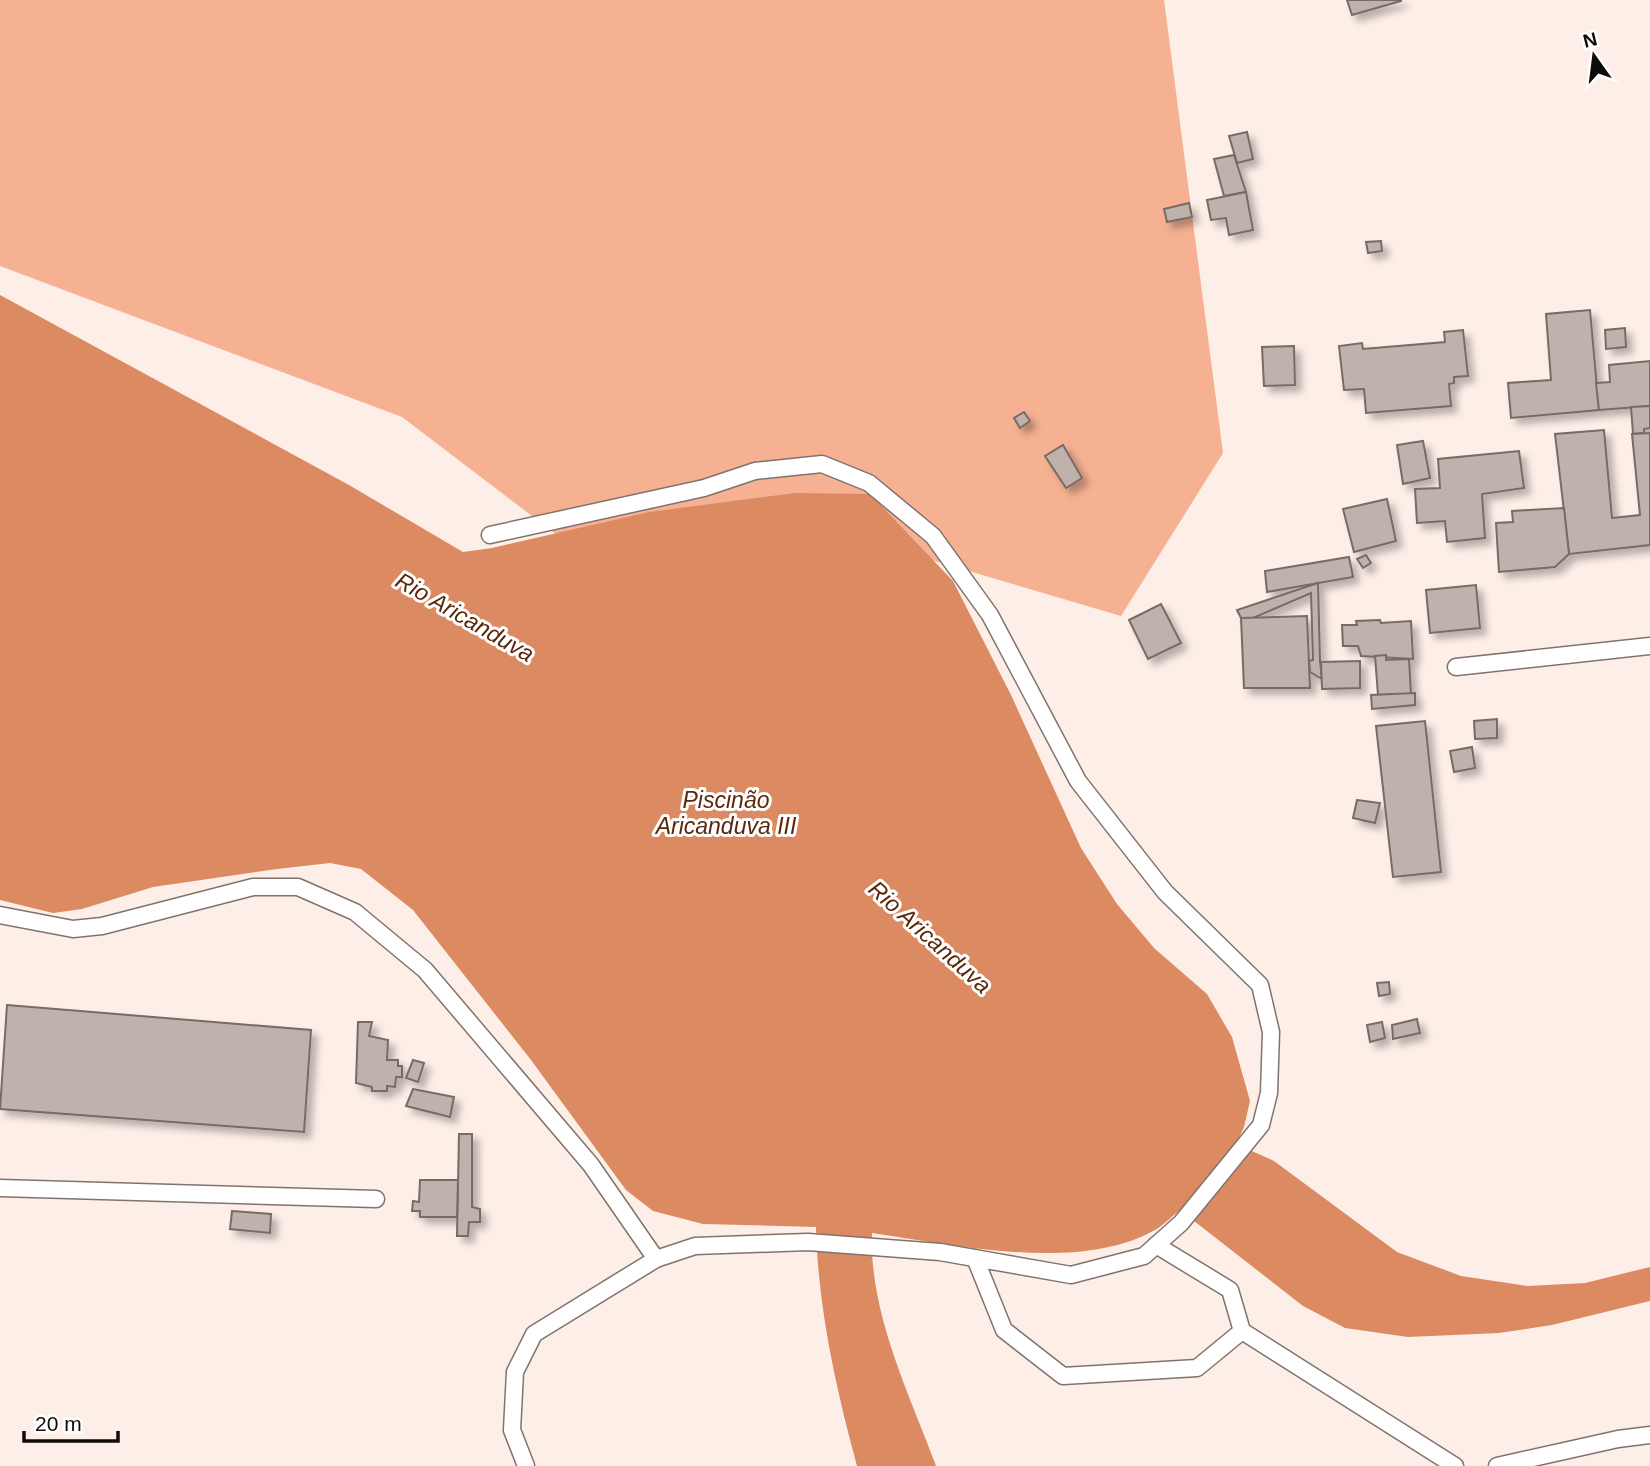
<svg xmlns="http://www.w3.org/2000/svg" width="1650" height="1466" viewBox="0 0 1650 1466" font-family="Helvetica,sans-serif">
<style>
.forest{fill:#f5b191}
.water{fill:#dc8a62}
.building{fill:#bfb1ab;stroke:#786b65;stroke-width:2;filter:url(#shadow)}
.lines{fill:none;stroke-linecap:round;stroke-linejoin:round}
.service-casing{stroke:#80736d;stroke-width:19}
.service{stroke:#fff;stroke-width:16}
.labels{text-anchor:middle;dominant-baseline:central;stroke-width:6;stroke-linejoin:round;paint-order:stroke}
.water-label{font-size:23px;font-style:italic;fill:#5b2709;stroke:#fff}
</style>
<defs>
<filter id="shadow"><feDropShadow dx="6" dy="6" stdDeviation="3.5" flood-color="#0004"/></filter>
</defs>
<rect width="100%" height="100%" fill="#fdeee7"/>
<polygon class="forest" points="0,0 1164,0 1223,453 1121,616 918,556 729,666 402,417 0,266"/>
<path class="water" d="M0 295 349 485 463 552 492 548 649 512 795 493 870 494 953 581 1011 695 1081 848 1117 904 1154 948 1207 994 1232 1037 1250 1101 1244 1127 1236 1144 1274 1161 1397 1252 1461 1276 1528 1286 1585 1283 1650 1267V1301L1552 1325 1499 1333 1408 1337 1345 1328 1303 1306 1180 1210C1172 1216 1164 1225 1155 1230 1079 1273 955 1245 872 1233 869 1313 909 1393 936 1466H857C836 1388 818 1309 816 1227L703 1224 653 1211 626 1190 531 1060 413 910 361 869 330 863 277 869 153 887 82 909 53 913 0 900Z"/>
<g class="building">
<polygon points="1347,0 1401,0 1401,1 1352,15"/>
<polygon points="1247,132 1253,159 1237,163 1229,136"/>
<polygon points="1234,155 1246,192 1224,196 1214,159"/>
<polygon points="1246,192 1253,230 1229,235 1226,218 1211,220 1207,200"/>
<polygon points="1189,203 1192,217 1167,222 1164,209"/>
<polygon points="1381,241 1382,251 1368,253 1366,242"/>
<polygon points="1590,310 1599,410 1511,418 1508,383 1551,380 1546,314"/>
<polygon points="1625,328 1626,347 1606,349 1605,330"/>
<polygon points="1463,330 1468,376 1454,377 1454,383 1449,384 1451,406 1366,413 1364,389 1344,390 1339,346 1362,343 1363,349 1445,342 1444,332"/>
<polygon points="1294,346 1295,385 1264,386 1262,347"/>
<polygon points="1650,361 1650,406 1599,410 1596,383 1610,382 1609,365"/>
<polygon points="1650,406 1650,428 1644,429 1644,433 1633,434 1631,407"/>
<polygon points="1024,412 1030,421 1020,428 1014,418"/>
<polygon points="1604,430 1612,518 1640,515 1632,434 1650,433 1650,545 1569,554 1555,434"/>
<polygon points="1423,441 1430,478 1403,484 1397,445"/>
<polygon points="1063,445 1082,478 1066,488 1045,456"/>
<polygon points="1519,451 1524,488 1482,494 1485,538 1447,542 1445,521 1417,523 1415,489 1440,488 1438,459"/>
<polygon points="1387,499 1396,541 1354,552 1343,509"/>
<polygon points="1564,508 1569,554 1555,567 1499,572 1496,523 1513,522 1512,511"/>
<polygon points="1366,555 1371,563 1363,568 1357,559"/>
<polygon points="1349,557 1353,577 1267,592 1265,571"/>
<polygon points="1318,583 1320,661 1322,679 1310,672 1309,661 1313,660 1311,593 1253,618 1241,618 1237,610"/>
<polygon points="1476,585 1480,628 1430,633 1426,590"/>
<polygon points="1161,604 1181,643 1148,659 1129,620"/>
<polygon points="1307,616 1310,688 1244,688 1241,618"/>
<polygon points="1380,620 1381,623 1411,621 1413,659 1361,656 1358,646 1343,646 1342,625 1357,625 1356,621"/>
<polygon points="1386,655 1386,660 1409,659 1411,694 1378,695 1375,656"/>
<polygon points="1360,661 1360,688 1322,689 1321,662"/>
<polygon points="1415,693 1415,705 1372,709 1371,695"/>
<polygon points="1497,719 1497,738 1475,739 1474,721"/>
<polygon points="1425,721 1441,872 1393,877 1376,726"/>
<polygon points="1472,747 1475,768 1454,772 1450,751"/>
<polygon points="1357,800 1380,803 1375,823 1353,818"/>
<polygon points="1389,982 1390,994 1379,996 1377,983"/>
<polygon points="7,1005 311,1030 304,1132 0,1109"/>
<polygon points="1417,1019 1420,1033 1393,1039 1392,1025"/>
<polygon points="358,1022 372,1022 369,1036 388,1040 387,1060 398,1060 398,1066 402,1066 402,1077 396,1077 395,1087 387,1086 387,1091 372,1091 372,1087 356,1083"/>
<polygon points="1382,1022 1385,1038 1370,1042 1367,1025"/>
<polygon points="413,1060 424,1063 418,1082 406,1078"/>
<polygon points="413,1089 454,1097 450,1117 406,1106"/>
<polygon points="459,1134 472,1134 472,1207 480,1209 480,1222 469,1222 468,1236 457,1236"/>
<polygon points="420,1180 458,1180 457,1217 420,1217 420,1211 412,1211 413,1201 419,1202"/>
<polygon points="232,1211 271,1214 270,1233 230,1229"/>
</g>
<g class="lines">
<defs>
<g id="service">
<polyline points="490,535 704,488 755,471 822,464 869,483 933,536 990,615 1078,781 1165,892 1260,985 1271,1032 1269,1093 1261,1125 1181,1223 1144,1256 1071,1275 940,1252 808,1242 695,1246 656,1259 534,1334 515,1372 512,1430 526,1466"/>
<polyline points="1456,667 1650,646"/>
<polyline points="0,915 73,929 102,926 253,887 298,887 355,912 425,970 591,1165 656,1259"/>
<polyline points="0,1188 376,1199"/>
<polyline points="975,1258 1004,1330 1063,1376 1197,1368 1242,1331 1230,1290 1156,1245"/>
<polyline points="1242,1331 1455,1466"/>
<polyline points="1497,1466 1618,1439 1650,1435"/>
</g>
</defs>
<use href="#service" class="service-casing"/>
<use href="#service" class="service"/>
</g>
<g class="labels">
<g class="water-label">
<text transform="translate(465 617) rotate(30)">Rio Aricanduva</text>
<text x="726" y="800">Piscinão<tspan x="726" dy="26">Aricanduva III</tspan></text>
<text transform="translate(930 937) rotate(42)">Rio Aricanduva</text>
</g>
</g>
<g transform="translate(1594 56) rotate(346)" stroke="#ffffff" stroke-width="5" paint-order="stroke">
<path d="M0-5L12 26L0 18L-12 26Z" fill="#0f0b09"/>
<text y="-10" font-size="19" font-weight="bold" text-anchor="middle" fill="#0f0b09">N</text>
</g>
<path d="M24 1431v10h94v-10" fill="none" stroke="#0f0b09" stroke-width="3.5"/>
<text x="35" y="1431" font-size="21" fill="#0f0b09" stroke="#ffffff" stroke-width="5" paint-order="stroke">20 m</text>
</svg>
